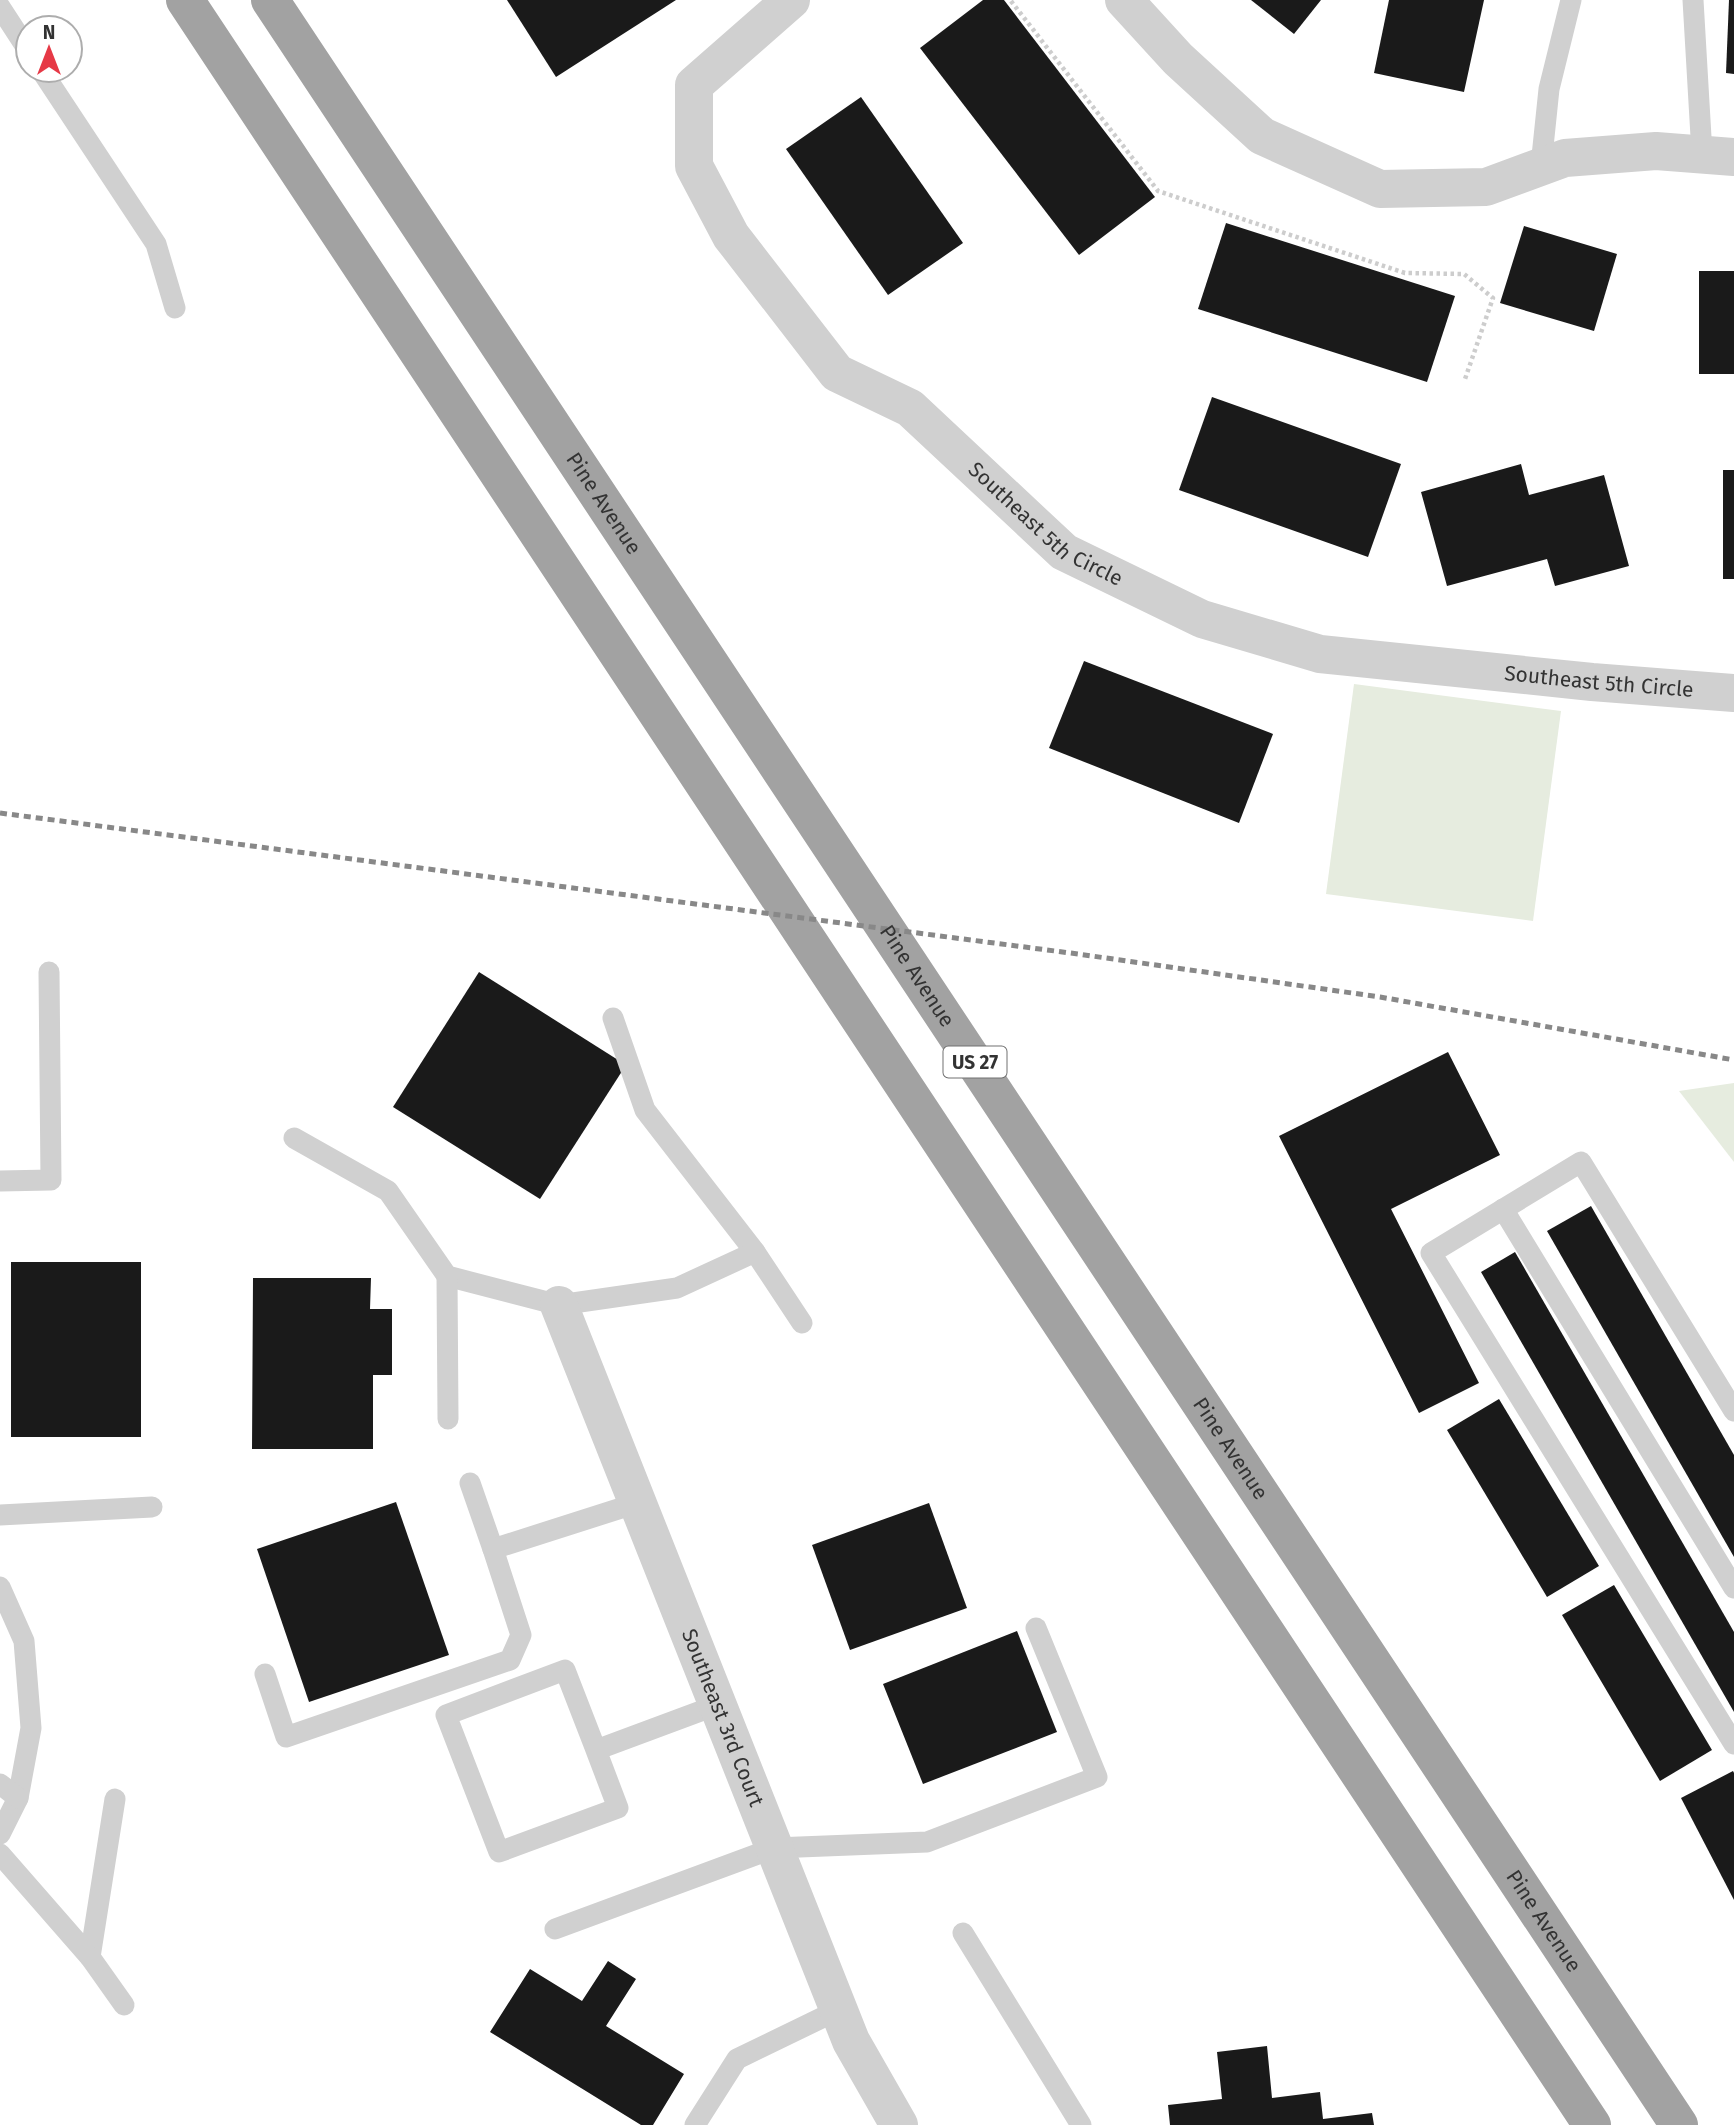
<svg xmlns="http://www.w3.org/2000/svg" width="1734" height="2125" viewBox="0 0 1734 2125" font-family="'Fira Sans',sans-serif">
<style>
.green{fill:#e6ecdf}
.building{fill:#1a1a1a}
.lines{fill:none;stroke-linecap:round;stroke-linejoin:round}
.path{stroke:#cdcdcd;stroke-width:4.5;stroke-dasharray:3.5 3.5;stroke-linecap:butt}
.service{stroke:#d0d0d0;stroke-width:21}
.minor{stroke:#d0d0d0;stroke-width:38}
.trunk{stroke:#a2a2a2;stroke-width:38}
.rail{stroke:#888;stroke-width:5;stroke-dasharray:7 5;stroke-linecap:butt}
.labels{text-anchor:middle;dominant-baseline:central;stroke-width:7;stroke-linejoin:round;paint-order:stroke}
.shield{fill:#fff;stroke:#707070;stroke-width:2}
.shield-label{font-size:19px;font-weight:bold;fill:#333}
.street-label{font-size:21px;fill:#333;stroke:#fff}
</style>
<rect width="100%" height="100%" fill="#fff"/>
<g class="green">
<polygon points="1354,684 1561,711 1533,921 1326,894"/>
<polygon points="1734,1083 1734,1162 1679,1091"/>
</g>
<g class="building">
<polygon points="507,0 676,0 556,77"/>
<polygon points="983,0 1004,0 1155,197 1079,255 920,48"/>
<polygon points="1251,0 1321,0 1294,34"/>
<polygon points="1389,0 1484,0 1464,92 1374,73"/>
<polygon points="1729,0 1734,0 1734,74 1726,73"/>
<polygon points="861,97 963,243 888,295 786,149"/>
<polygon points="1226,223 1455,296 1427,382 1198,309"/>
<polygon points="1524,226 1617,254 1594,331 1500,303"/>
<rect x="1699" y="271" width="35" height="103"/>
<polygon points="1212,397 1401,464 1368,557 1179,490"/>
<polygon points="1521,464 1529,495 1604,475 1629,566 1555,586 1547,559 1447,586 1421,492"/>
<rect x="1723" y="470" width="11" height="109"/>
<polygon points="1084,661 1273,734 1239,823 1049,748"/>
<polygon points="479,972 626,1065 540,1199 393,1107"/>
<polygon points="1448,1052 1500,1155 1391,1209 1479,1383 1419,1413 1279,1136"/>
<polygon points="1591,1206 1734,1455 1734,1557 1547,1231"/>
<polygon points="1515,1252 1734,1632 1734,1712 1481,1272"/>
<rect x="11" y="1262" width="130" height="175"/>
<polygon points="253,1278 371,1278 370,1309 392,1309 392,1375 373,1375 373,1449 252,1449"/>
<polygon points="1499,1399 1599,1566 1547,1597 1447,1430"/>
<polygon points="396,1502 449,1655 309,1702 257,1549"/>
<polygon points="929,1503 967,1608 850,1650 812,1545"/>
<polygon points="1614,1585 1712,1750 1660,1781 1562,1615"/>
<polygon points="1017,1631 1057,1732 923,1784 883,1684"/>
<polygon points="1733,1771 1734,1773 1734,1900 1681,1798"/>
<polygon points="608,1961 636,1979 606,2026 684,2074 653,2125 641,2125 490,2032 530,1969 582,2001"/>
<polygon points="1267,2046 1272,2098 1320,2092 1323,2119 1372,2113 1374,2125 1170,2125 1168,2105 1222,2099 1217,2052"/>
</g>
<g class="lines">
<polyline class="path" points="1011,1 1158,191 1405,273 1464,274 1493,298 1465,379"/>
<g class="service">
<polyline points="1693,0 1702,154"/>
<polyline points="0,7 28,50"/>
<polyline points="41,70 156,244 175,308"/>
<polyline points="1541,166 1549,89 1571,0"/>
<polyline points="613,1018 645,1110 755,1252"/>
<polyline points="294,1138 388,1191 447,1276 559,1305 677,1288 755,1252 802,1323"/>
<polyline points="0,1181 51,1180 49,972"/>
<polyline points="1503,1209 1734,1588"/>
<polyline points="447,1276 448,1419"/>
<polyline points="1734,1411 1581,1162 1431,1253 1734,1744"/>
<polyline points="470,1483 493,1549"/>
<polyline points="0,1515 152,1507"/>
<polyline points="0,1587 24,1641 31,1728 18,1798 0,1834"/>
<polyline points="265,1674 286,1737 510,1660 521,1635 493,1549 637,1503"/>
<polyline points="596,1750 618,1808 499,1852 446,1715 565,1670 596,1750 717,1705"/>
<polyline points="0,1784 18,1798"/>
<polyline points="0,1854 90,1957 115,1799"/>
<polyline points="555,1929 774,1848 927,1842 1097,1777 1036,1628"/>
<polyline points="963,1933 1081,2125"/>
<polyline points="90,1957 124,2005"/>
<polyline points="695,2125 737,2059 838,2010"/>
</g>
<g class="minor">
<path id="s1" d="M791 0 694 85V166L731 236 837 373 910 408 1064 552 1202 619 1320 654 1592 682 1734 693"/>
<polyline points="1124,0 1178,59 1262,136 1380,189 1486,187 1565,158 1656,151 1734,157"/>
<path id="s2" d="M559 1305 851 2041 899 2125"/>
</g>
<g class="trunk">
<polyline points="185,0 1592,2125"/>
<path id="s3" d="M270 0 1679 2125"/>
</g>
<polyline class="rail" points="0,813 1078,954 1380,997 1734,1060"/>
</g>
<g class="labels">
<rect class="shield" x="943.5" y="1046.5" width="63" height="31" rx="5"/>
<g class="shield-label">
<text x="975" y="1062">US 27</text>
</g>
<g class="street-label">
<text stroke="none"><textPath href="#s3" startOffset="604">Pine Avenue</textPath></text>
<text stroke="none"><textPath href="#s1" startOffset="723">Southeast 5th Circle</textPath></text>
<text stroke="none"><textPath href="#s1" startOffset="1311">Southeast 5th Circle</textPath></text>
<text stroke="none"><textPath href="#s3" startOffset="1171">Pine Avenue</textPath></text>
<text stroke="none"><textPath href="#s3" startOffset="1738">Pine Avenue</textPath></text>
<text stroke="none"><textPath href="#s2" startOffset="444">Southeast 3rd Court</textPath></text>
<text stroke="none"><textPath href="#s3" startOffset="2305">Pine Avenue</textPath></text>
</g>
</g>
<g transform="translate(49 49)"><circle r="33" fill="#ffffff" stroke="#adadad" stroke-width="2"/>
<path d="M0-5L12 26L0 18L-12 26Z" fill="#e63946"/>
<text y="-10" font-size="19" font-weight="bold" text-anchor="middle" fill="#333333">N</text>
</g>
</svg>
